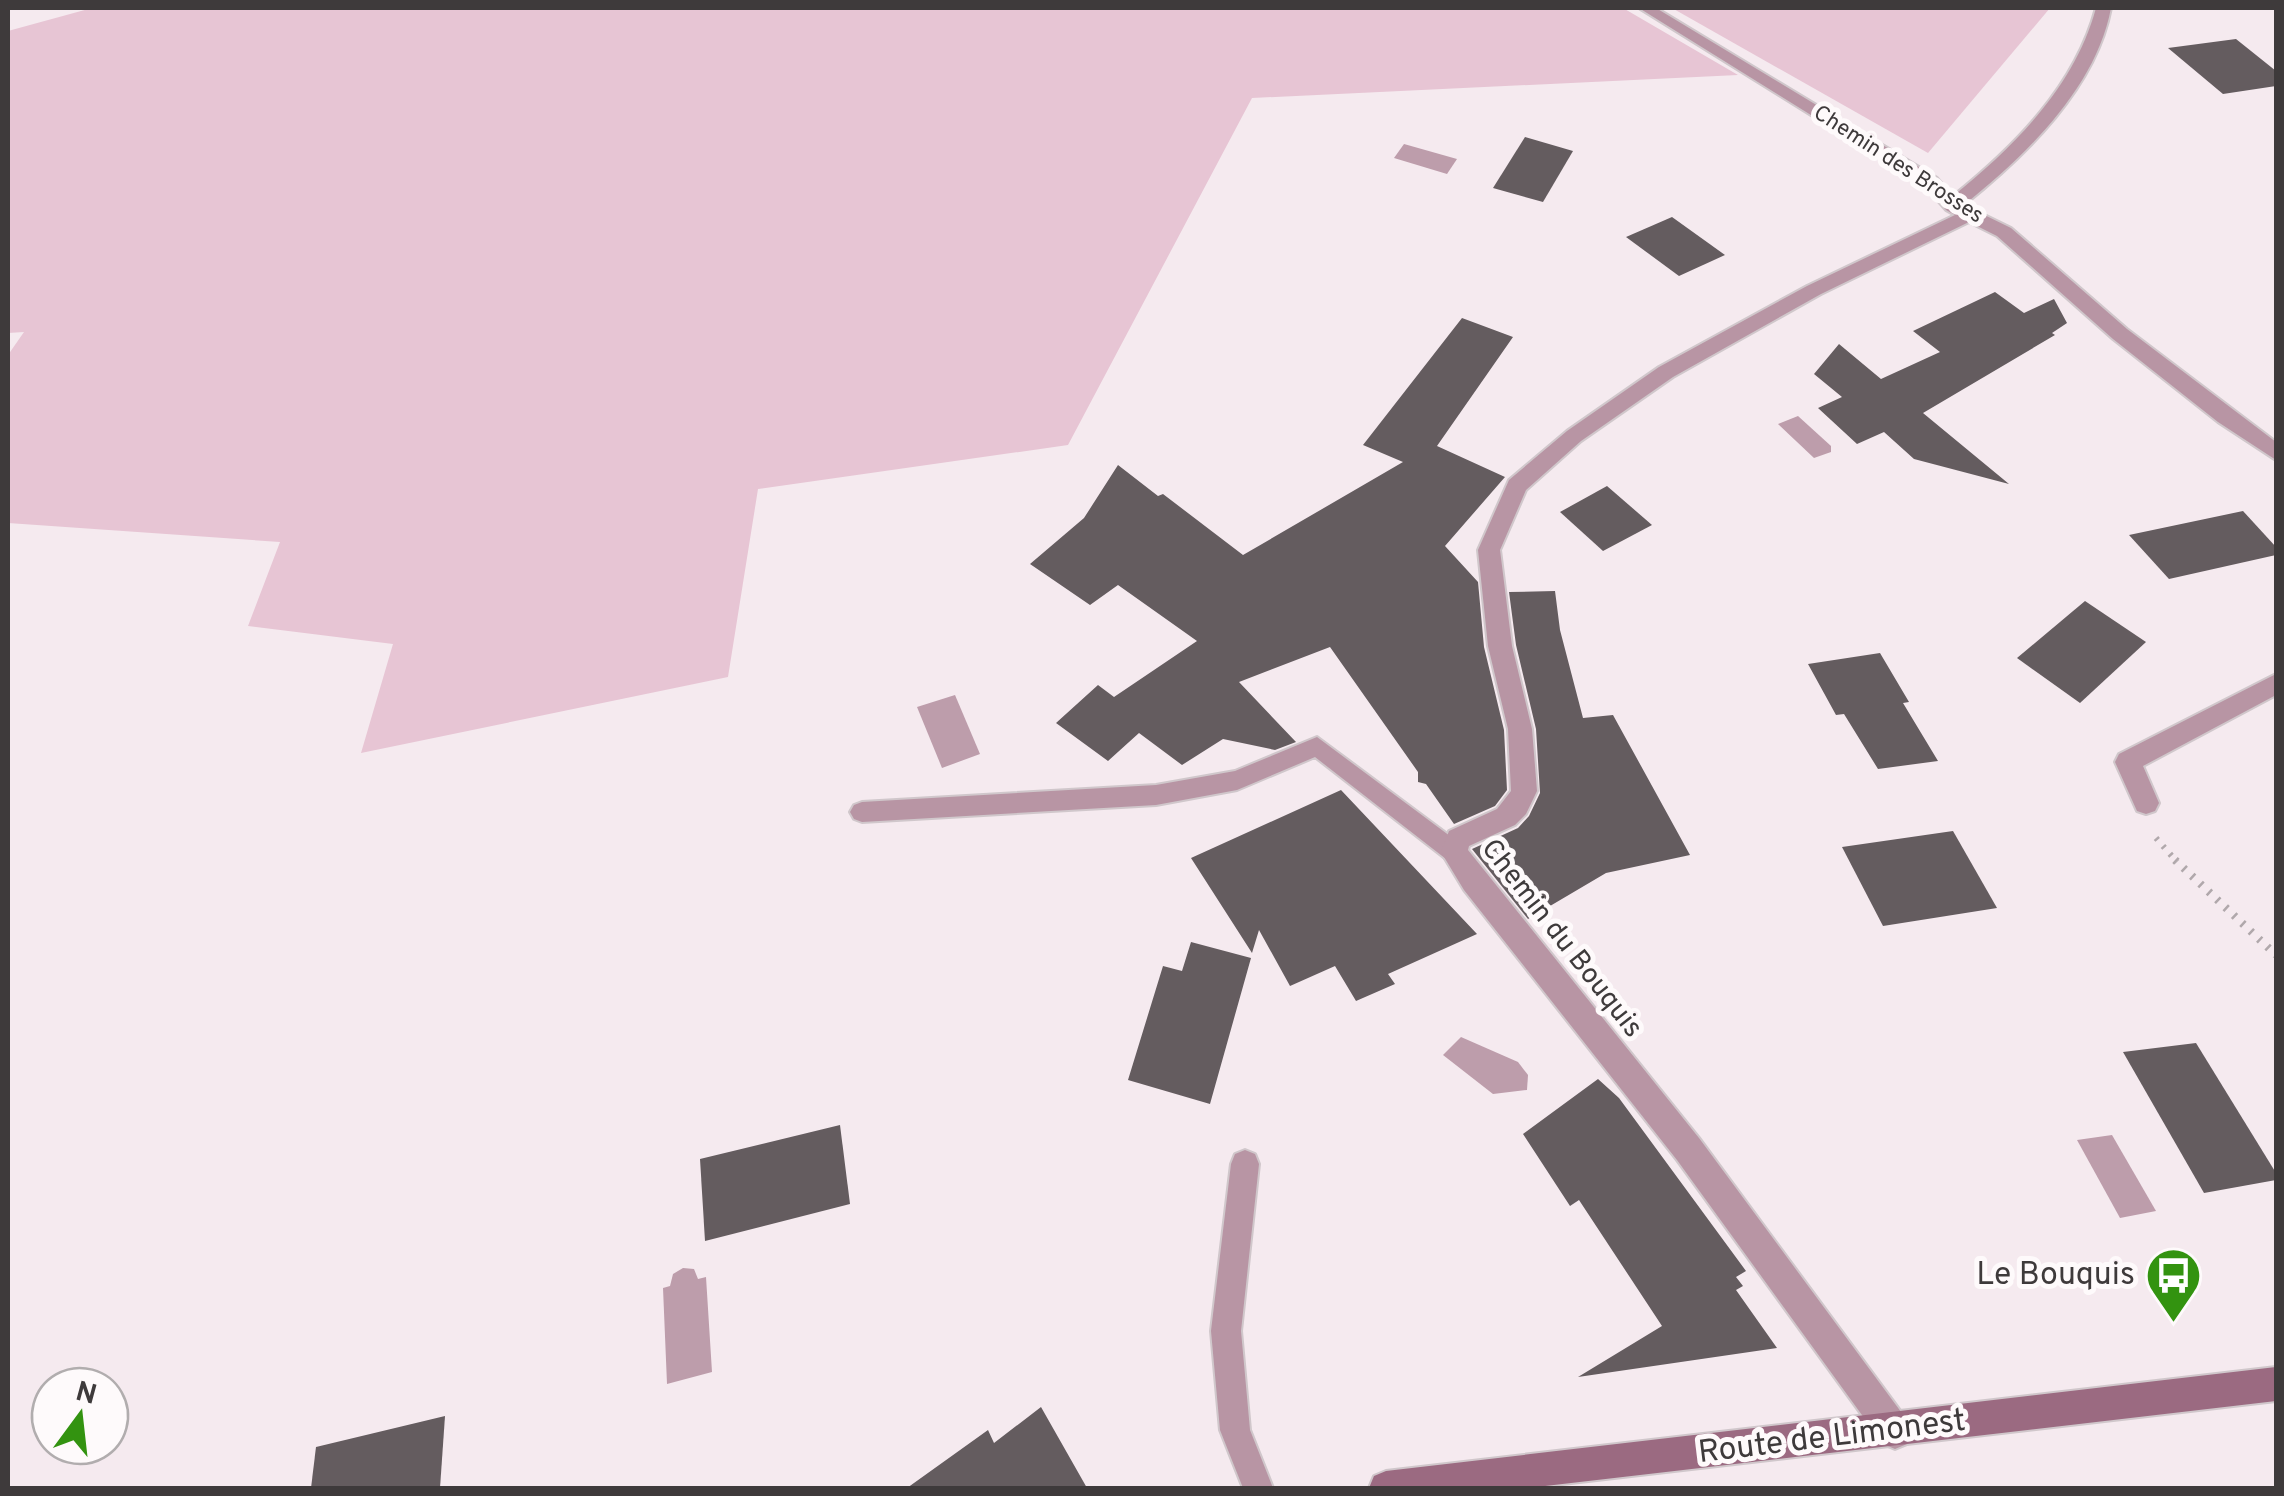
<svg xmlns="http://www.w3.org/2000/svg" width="2284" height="1496" viewBox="0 0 2284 1496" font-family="Overpass,sans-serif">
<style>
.green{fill:#e7c5d4}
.water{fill:#bd9dab}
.building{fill:#645c5f}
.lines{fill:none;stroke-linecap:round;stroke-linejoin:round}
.lane-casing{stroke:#d0c7cb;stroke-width:4}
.street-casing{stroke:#d0c7cb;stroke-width:4}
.secondary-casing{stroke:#d0c7cb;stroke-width:4}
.path-far1{stroke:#b0a8ab;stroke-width:6;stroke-dasharray:2.5 8;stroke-linecap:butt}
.path{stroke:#b0a8ab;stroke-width:8;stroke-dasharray:2.5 9;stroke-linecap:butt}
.lane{fill:#b895a4;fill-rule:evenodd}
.street{fill:#b895a4;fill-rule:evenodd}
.secondary{fill:#9b6a81;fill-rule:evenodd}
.labels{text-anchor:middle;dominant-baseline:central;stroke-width:10;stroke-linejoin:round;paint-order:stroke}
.far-street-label{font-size:22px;fill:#3e3a3b;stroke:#fefafb}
.street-label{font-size:28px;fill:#3e3a3b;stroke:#fefafb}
.near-poi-label{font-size:32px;fill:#3e3a3b;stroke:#fefafb;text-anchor:end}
.near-street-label{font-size:32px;fill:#3e3a3b;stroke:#fefafb}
</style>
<rect width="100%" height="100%" fill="#f5eaef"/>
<g class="green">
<polygon points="92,8 1623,8 1738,75 1252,98 1068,445 758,489 728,677 361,753 393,644 248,626 280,542 8,523 8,355 24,332 8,333 8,31"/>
<polygon points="1672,8 2050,8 1928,153"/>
</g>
<g class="water">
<polygon points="1404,144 1457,159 1447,174 1394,158"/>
<polygon points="1798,416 1831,446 1831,452 1814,458 1778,424"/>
<polygon points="955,695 980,754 942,768 917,707"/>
<polygon points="1461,1037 1518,1062 1528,1075 1527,1090 1493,1094 1443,1055"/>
<polygon points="2112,1135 2156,1211 2120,1218 2077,1140"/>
<polygon points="683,1268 694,1269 698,1279 706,1277 712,1372 667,1384 663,1288 670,1286 673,1274"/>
</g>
<g class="building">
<polygon points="2236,39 2276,71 2276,86 2223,94 2168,48"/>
<polygon points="1525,137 1573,151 1543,202 1493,188"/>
<polygon points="1672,217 1725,255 1679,276 1626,237"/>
<polygon points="1995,292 2024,313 2054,299 2067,323 2052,333 2055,335 1923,413 2009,484 1914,459 1884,432 1857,444 1818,408 1842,397 1814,374 1839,344 1881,379 1940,352 1913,331"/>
<polygon points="1462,318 1513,337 1437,446 1505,477 1445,546 1478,582 1484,647 1504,730 1507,790 1495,806 1454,824 1426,784 1418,782 1418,772 1330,647 1239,682 1296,742 1275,750 1223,739 1182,765 1139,733 1108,761 1056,723 1098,685 1114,697 1197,641 1118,585 1090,605 1030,564 1084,518 1118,465 1158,496 1163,494 1243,555 1403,462 1363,445"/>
<polygon points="1607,486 1652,525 1603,551 1560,512"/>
<polygon points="2243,511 2276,547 2276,555 2169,579 2129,535"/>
<polygon points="1555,591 1560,630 1583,718 1613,715 1690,855 1606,873 1528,919 1472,849 1518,828 1529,816 1540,793 1536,729 1516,645 1509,592"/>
<polygon points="2085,601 2146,642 2080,703 2017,658"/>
<polygon points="1880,653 1909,702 1903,703 1938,761 1878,769 1844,714 1836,715 1808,664"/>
<polygon points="1341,790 1477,934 1388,974 1395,984 1356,1001 1335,966 1290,986 1259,930 1252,953 1191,858"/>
<polygon points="1953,831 1997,908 1883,926 1842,847"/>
<polygon points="1191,942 1251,958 1210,1104 1128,1080 1163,966 1182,971"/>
<polygon points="2196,1043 2276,1173 2276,1180 2204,1193 2123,1052"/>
<polygon points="1598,1079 1619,1098 1746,1271 1736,1277 1743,1286 1736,1290 1777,1348 1578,1377 1662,1326 1579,1200 1570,1206 1523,1134"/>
<polygon points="840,1125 850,1204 705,1241 700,1159"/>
<polygon points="1041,1407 1087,1488 907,1488 988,1430 994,1443"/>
<polygon points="445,1416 440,1488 311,1488 316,1447"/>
</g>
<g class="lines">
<defs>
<g id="lane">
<polygon points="1317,737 1462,845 1466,852 1462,859 1454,862 1446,859 1315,757 1237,790 1156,805 862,822 854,819 850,812 854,805 862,802 1156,785 1235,771"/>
<polygon points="1245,1150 1255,1154 1259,1164 1241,1331 1250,1430 1273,1488 1243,1488 1220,1430 1211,1331 1231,1164 1235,1154"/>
</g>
<g id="street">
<path d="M1639 8H1656L1937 178 1953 196C2015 146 2075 86 2096 8H2111C2096 88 2026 155 1964 205L2011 228 2127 329 2276 442V460L2218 422 2113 339 1997 236 1969 222 1821 294 1673 377 1581 441 1526 490 1500 550 1512 646 1532 729 1537 791 1526 814 1515 825 1469 846 1468 850 1699 1138 1907 1420 1912 1432 1907 1444 1895 1449 1883 1444 1677 1160 1464 890 1441 852 1449 831 1497 809 1511 791 1508 729 1488 646 1478 550 1509 480 1567 431 1659 367 1807 286 1955 215 1946 210 1925 186Z"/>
<polygon points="2276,674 2276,695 2143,766 2159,803 2155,811 2146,814 2137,811 2115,762 2119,754"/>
</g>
<polygon id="secondary" points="2276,1367 2276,1401 1528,1488 1369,1488 1374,1476 1386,1471"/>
</defs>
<use href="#lane" class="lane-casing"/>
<use href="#street" class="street-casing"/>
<use href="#secondary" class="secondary-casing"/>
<polyline class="path-far1" points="2156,838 2177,862"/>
<polyline class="path" points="2175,860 2276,955"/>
<use href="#lane" class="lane"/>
<use href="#street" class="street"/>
<use href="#secondary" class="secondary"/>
</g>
<defs>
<symbol id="bus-pin" viewBox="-11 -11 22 30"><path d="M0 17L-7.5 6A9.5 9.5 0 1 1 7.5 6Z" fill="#339310" stroke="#fefafb"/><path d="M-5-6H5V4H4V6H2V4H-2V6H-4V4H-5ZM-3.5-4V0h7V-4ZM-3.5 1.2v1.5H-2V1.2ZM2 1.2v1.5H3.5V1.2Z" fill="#fff"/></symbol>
</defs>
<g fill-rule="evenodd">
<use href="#bus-pin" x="2142" y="1244" width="63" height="86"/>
</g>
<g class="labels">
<g class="far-street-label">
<text transform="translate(1898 165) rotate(33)">Chemin des Brosses</text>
</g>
<g class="street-label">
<text transform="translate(1561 939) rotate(52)">Chemin du Bouquis</text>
</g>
<g class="near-poi-label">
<text x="2135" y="1276">Le Bouquis</text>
</g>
<g class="near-street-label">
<text transform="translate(1832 1438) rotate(-7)">Route de Limonest</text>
</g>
</g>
<rect width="2284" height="1496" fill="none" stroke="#3e3a3b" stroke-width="20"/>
<g transform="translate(80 1416) rotate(15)"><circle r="48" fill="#fefafb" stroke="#b1adae" stroke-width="2.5"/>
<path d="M0-8L18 38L0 25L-18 38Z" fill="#339310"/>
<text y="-15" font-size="28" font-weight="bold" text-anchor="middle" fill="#3e3a3b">N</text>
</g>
</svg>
